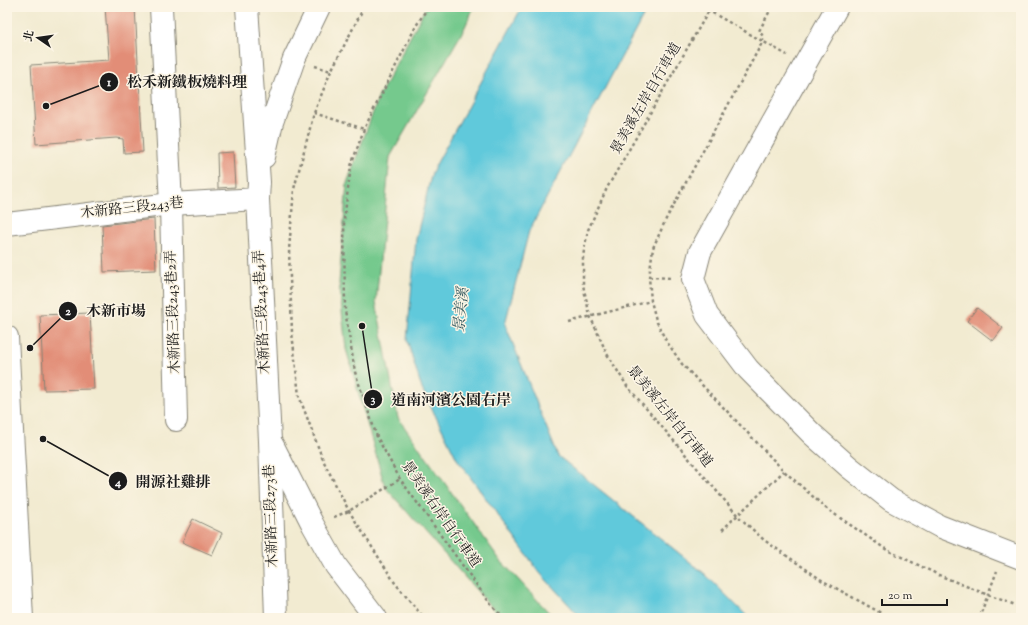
<svg xmlns="http://www.w3.org/2000/svg" width="1028" height="625" viewBox="0 0 1028 625" font-family="'Sorts Mill Goudy','Noto Serif TC',serif">
<style>
.green{fill:#74c98d;stroke:#487254}
.water{fill:#60c9db;stroke:#3e727c}
.building{fill:#e28d77}
.lines{fill:none;stroke-linecap:round;stroke-linejoin:round}
.minor-casing{stroke:#878476;stroke-width:24}
.major-casing{stroke:#878476;stroke-width:24}
.path{stroke:#878476;stroke-width:2.5;stroke-dasharray:3 3;stroke-linecap:butt}
.minor{stroke:#fff;stroke-width:22}
.major{stroke:#fff;stroke-width:22}
.labels{text-anchor:middle;dominant-baseline:central;stroke-width:3;stroke-linejoin:round;paint-order:stroke}
.street-label{font-size:14px;fill:#1c1c1c;stroke:#fcf5e5}
.water-label{font-size:15px;font-style:italic;fill:#34595f;stroke:#fcf5e5}
.leader{fill:none;stroke:#1c1c1c;stroke-width:1.5}
.callout-dot{fill:#1c1c1c;stroke:#fcf5e5;stroke-width:1.5}
.mark-label{font-size:12px;text-anchor:middle;font-weight:bold;fill:#fff}
.callout-label{font-size:15px;text-anchor:middle;font-weight:bold;fill:#1c1c1c;stroke:#fcf5e5;stroke-width:3;stroke-linejoin:round;paint-order:stroke}
</style>
<rect width="100%" height="100%" fill="#fcf5e5"/>
<filter id="ink" filterUnits="userSpaceOnUse"><feTurbulence type="fractalNoise" baseFrequency=".025" numOctaves="2"/><feDisplacementMap in="SourceGraphic" scale="8" xChannelSelector="R" yChannelSelector="G"/><feConvolveMatrix kernelMatrix="1 2 1 2 8 2 1 2 1" color-interpolation-filters="sRGB"/></filter>
<filter id="wash" filterUnits="userSpaceOnUse"><feTurbulence type="fractalNoise" baseFrequency=".012" numOctaves="4" result="noise"/><feDisplacementMap in="SourceGraphic" scale="16" xChannelSelector="R" yChannelSelector="G"/><feGaussianBlur stdDeviation="0.9" result="paint"/><feColorMatrix in="noise" values="0 0 0 0 0 0 0 0 0 0 0 0 0 0 0 0 0 1.4 0 .05"/><feComposite in="paint" operator="in"/></filter>
<g filter="url(#wash)">
<rect width="100%" height="100%" fill="#f2ebd1"/>
<polygon class="green" points="426,7 474,7 464,29 390,157 376,302 398,418 500,560 554,618 501,618 385,487 346,349 339,283 347,183 379,96"/>
<polygon class="water" points="522,7 648,7 529,231 505,324 558,456 705,574 749,618 581,618 540,573 457,459 422,389 407,340 416,239 432,172"/>
<g id="blocks">
<g class="building">
<polygon points="105,7 135,7 143,152 124,153 123,139 116,138 36,144 31,65 109,60"/>
<polygon points="233,152 235,187 218,188 217,153"/>
<polygon points="154,219 156,270 104,272 102,225"/>
<polygon points="977,308 1003,328 993,341 967,321"/>
<polygon points="90,313 94,389 44,390 40,315"/>
<polygon points="193,519 222,533 212,555 182,542"/>
</g>
</g>
</g>
<g filter="url(#ink)">
<use href="#blocks" fill-opacity="0" stroke="#878476" stroke-width="1"/>
<g class="lines">
<defs>
<g id="minor">
<polyline points="161,7 171,204 176,420"/>
<polyline points="247,7 259,182 258,199 270,441 276,618"/>
<polyline points="837,7 700,252 693,279 707,315 748,369 812,434 849,467 891,500 939,526 1021,558"/>
<polyline points="264,157 272,122 294,59 319,7"/>
<polyline points="7,224 171,204 258,199"/>
<polyline points="273,446 313,525 336,566 376,618"/>
</g>
<polyline id="major" points="7,337 22,618"/>
</defs>
<use href="#minor" class="minor-casing"/>
<use href="#major" class="major-casing"/>
<g class="path">
<polyline points="364,7 331,71 314,113 294,189 289,250 292,332 299,396 323,460 349,511 395,583 424,618"/>
<polyline points="428,7 416,26 364,129 351,166 344,220 345,310 355,372 377,437 400,479 492,606 504,618"/>
<polyline points="702,7 787,55"/>
<polyline points="711,7 607,188 588,230 583,256 583,285 590,316 607,354 627,386 738,516 764,540 823,581 890,618"/>
<polyline points="772,7 759,31 763,36 763,41 666,219 653,248 649,277 651,301 656,320 665,339 682,364 784,471 827,509 887,550 941,576 988,595 1021,607"/>
<polyline points="315,66 331,71"/>
<polyline points="314,113 364,129"/>
<polyline points="649,277 673,278"/>
<polyline points="569,322 651,301"/>
<polyline points="334,517 349,511 400,479"/>
<polyline points="722,530 784,471"/>
<polyline points="979,618 997,571"/>
</g>
<use href="#minor" class="minor"/>
<use href="#major" class="major"/>
</g>
</g>
<g class="labels">
<g class="street-label">
<text transform="translate(647 99) rotate(-60)">景美溪左岸自行車道</text>
<text transform="translate(132 209) rotate(-6)">木新路三段243巷</text>
<text transform="translate(174 312) rotate(-92)">木新路三段243巷2弄</text>
<text transform="translate(263 312) rotate(-93)">木新路三段243巷4弄</text>
<text transform="translate(669 417) rotate(51)">景美溪左岸自行車道</text>
<text transform="translate(440 515) rotate(55)">景美溪右岸自行車道</text>
<text transform="translate(272 516) rotate(-92)">木新路三段273巷</text>
</g>
<g class="water-label">
<text transform="translate(462 310) rotate(-84)">景美溪</text>
</g>
</g>
<path class="leader" d="M46 106L109 82M30 348L68 311M362 326L373 399M43 439L118 481"/>
<g class="callout-dot">
<circle cx="46" cy="106" r="4"/>
<circle cx="30" cy="348" r="4"/>
<circle cx="362" cy="326" r="4"/>
<circle cx="43" cy="439" r="4"/>
<circle cx="109" cy="82" r="10"/>
<circle cx="68" cy="311" r="10"/>
<circle cx="373" cy="399" r="10"/>
<circle cx="118" cy="481" r="10"/>
</g>
<g class="mark-label">
<text x="109" y="86">1</text>
<text x="68" y="315">2</text>
<text x="373" y="403">3</text>
<text x="118" y="486">4</text>
</g>
<g class="callout-label">
<text x="187" y="87">松禾新鐵板燒料理</text>
<text x="116" y="316">木新市場</text>
<text x="451" y="405">道南河濱公園右岸</text>
<text x="173" y="487">開源社雞排</text>
</g>
<rect width="1028" height="625" fill="none" stroke="#fcf5e5" stroke-width="24"/>
<g transform="translate(38 38) rotate(283)" stroke="#fcf5e5" stroke-width="3" paint-order="stroke">
<path d="M0-3L7 15L0 10L-7 15Z" fill="#1c1c1c"/>
<text y="-6" font-size="11" font-weight="bold" text-anchor="middle" fill="#1c1c1c">北</text>
</g>
<path d="M882 599v6h65v-6" fill="none" stroke="#1c1c1c" stroke-width="2"/>
<text x="888" y="599" font-size="12" fill="#1c1c1c" stroke="#fcf5e5" stroke-width="3" paint-order="stroke">20 m</text>
</svg>
